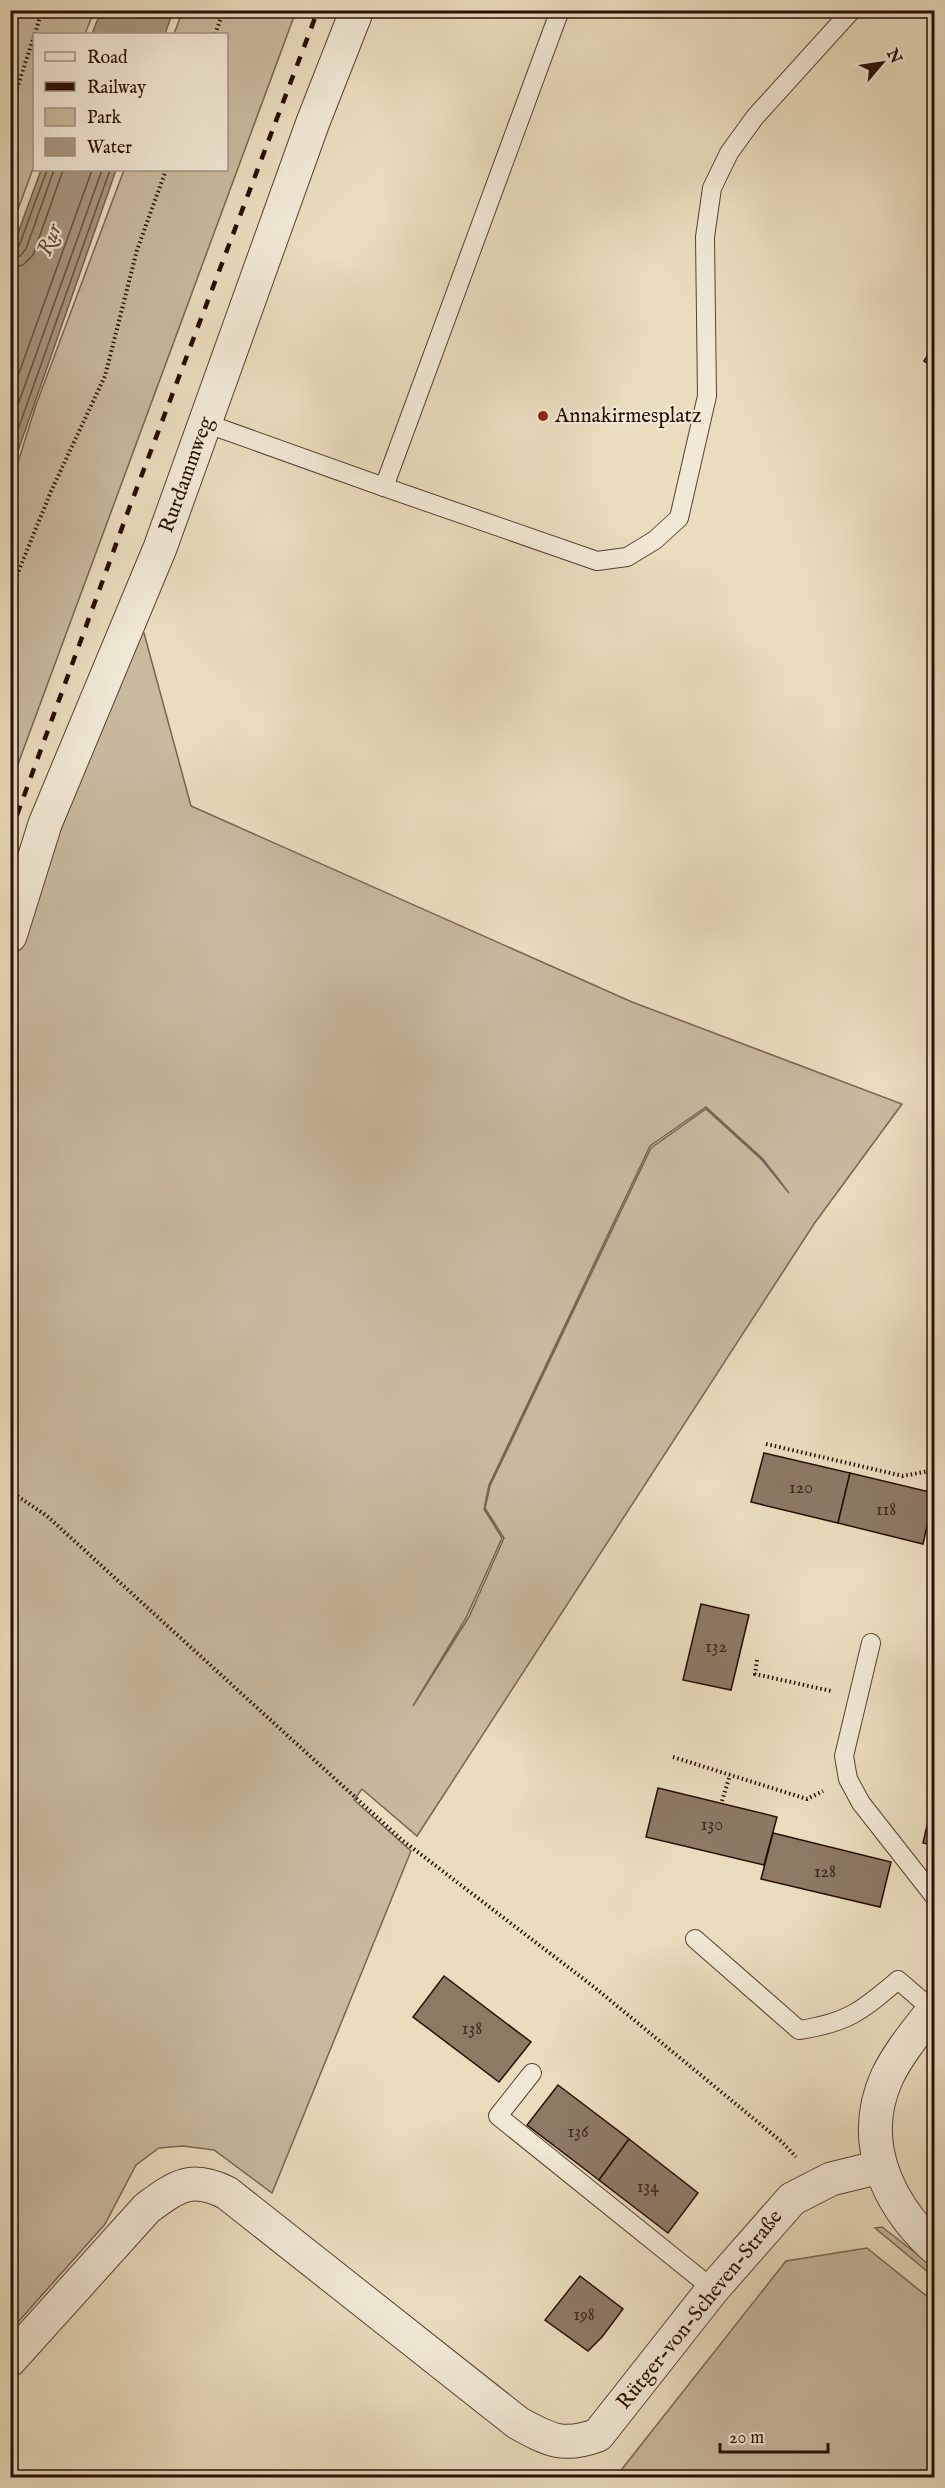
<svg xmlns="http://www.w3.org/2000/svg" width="945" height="2488" viewBox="0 0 945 2488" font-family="'IM FELL English',serif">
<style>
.green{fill:#c8ba9f;stroke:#786452;stroke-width:1.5;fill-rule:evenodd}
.water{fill:#a7977f;stroke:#74604e;stroke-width:1.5}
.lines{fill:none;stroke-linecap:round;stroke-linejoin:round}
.shore{stroke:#685242;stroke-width:1.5}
.building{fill:#8c7a65;stroke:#280e05;stroke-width:1.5}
.service-casing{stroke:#584233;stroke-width:20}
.minor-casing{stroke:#584233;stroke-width:35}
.tertiary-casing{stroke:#584233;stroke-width:35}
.path{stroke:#280e05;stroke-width:4;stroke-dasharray:1.5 3;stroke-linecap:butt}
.service{stroke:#f1e9d5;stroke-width:18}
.minor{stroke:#f1e9d5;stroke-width:33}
.tertiary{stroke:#f1e9d5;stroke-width:33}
.rail{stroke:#280e05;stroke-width:4.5;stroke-dasharray:10 10;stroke-linecap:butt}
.poi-dot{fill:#8f2418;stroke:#f1e9d5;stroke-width:2}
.labels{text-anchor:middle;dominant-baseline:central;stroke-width:4.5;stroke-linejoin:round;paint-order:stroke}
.number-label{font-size:18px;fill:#41291d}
.poi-label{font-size:21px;fill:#280e05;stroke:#f1e9d5;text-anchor:start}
.street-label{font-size:21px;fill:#280e05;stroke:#f1e9d5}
.water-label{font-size:22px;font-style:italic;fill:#614c3c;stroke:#f1e9d5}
</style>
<rect width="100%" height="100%" fill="#e9ddbe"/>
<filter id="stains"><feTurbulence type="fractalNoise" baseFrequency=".00333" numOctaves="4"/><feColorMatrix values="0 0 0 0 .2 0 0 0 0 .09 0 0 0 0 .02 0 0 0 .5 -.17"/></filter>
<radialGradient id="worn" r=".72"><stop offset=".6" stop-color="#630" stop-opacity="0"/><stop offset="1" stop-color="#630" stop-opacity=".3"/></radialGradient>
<g class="green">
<polygon points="11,10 94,11 85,34 34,34 34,166 11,228"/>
<polygon points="183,10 296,11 11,783 11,484 36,405 124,170 226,170 226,34 174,34"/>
<path d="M144 633 191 806 632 1002 902 1104 814 1224 417 1836 362 1789 354 1800 411 1851 272 2193 214 2150 183 2146 159 2148 136 2165 105 2224 11 2330V966L127 635ZM706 1107 763 1159 789 1193 762 1160 706 1109 651 1148 490 1486 485 1508 504 1538 469 1617 413 1706 466 1618 502 1538 484 1509 489 1485 650 1146Z"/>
<polygon points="882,2227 934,2267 934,2277 875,2228"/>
<polygon points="867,2248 934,2302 934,2477 631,2478 622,2469 786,2261"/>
</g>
<g class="water">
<polygon points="101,11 101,10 173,11 165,34 92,34"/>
<polygon points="41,170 116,170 11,471 11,252"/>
</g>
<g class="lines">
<g class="shore">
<polyline points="10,251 19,246 47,170"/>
<polyline points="10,258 20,256 26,249 54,170"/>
<polyline points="10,267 23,265 33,255 63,170"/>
<polyline points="10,398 92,170"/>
<polyline points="10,427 102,170"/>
<polyline points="10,452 110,170"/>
</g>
</g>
<g class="building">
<polygon points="934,345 934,368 924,361"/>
<polygon points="934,1386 934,1405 930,1404"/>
<polygon points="764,1453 850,1473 838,1523 751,1502"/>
<polygon points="850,1473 934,1493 923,1544 838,1523"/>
<polygon points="934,1496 934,1529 927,1528"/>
<polygon points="701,1604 749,1615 731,1690 683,1680"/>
<polygon points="658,1788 777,1817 764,1865 646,1837"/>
<polygon points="934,1795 934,1845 923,1843"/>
<polygon points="773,1833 891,1862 880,1907 761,1879"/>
<polygon points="444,1976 531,2042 499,2082 413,2017"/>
<polygon points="558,2085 629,2139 599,2180 527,2125"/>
<polygon points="629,2139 698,2193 668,2233 599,2180"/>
<polygon points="580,2276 623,2309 602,2337 588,2351 545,2320"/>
</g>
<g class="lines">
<defs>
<g id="service">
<polyline points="560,10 384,487 597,561 627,557 655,540 679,518 707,396 705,237 712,188 729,153 755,117 852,10"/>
<polyline points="205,423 384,487"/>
<polyline points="871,1643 844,1756 848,1779 861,1803 934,1896"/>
<path d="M695 1939 799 2030C847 2023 862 2011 898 1980L934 2011"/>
<polyline points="532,2073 498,2116 713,2289"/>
</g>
<g id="minor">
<polyline points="10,936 45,824 160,548 313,122 357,10"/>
<path d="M10 2360 147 2208C177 2186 191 2175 227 2193L518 2423C549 2440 563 2448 598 2435L713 2289 792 2199 831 2179 880 2167"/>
</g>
<path id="tertiary" d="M934 2009C917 2031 899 2052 887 2077 858 2141 887 2203 934 2247"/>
</defs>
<use href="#service" class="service-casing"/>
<use href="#minor" class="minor-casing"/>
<use href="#tertiary" class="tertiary-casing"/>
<g class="path">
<polyline points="35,34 42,10"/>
<polyline points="215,34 224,10"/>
<polyline points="10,110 34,36"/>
<polyline points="10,592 52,489 105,376 137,250 166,170"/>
<polyline points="766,1444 903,1476 934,1470"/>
<polyline points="10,1491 47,1516 402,1840 594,1987 782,2142 796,2157"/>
<polyline points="757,1660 755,1674 831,1691"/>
<polyline points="673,1757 807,1799 823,1791"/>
<polyline points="722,1801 730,1775"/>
</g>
<use href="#service" class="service"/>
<use href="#minor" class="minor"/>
<use href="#tertiary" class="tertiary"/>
<polyline class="rail" points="10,834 130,506 318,10"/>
</g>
<circle class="poi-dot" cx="543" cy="416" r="6"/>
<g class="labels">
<g class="number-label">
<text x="801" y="1488">120</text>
<text x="886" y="1510">118</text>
<text x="716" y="1647">132</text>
<text x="712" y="1825">130</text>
<text x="825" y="1872">128</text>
<text x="472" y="2029">138</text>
<text x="578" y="2132">136</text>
<text x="648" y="2187">134</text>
<text x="584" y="2315">198</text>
</g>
<g class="poi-label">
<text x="555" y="416">Annakirmesplatz</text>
</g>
<g class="street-label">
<text transform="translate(187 475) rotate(-70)">Rurdammweg</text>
<text transform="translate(700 2310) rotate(-51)">Rütger-von-Scheven-Straße</text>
</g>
<g class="water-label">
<text transform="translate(50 240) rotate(-69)">Rur</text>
</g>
</g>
<rect width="945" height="2488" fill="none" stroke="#e9ddbe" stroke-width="36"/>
<rect x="12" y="12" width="921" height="2464" fill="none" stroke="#280e05" stroke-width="3"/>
<rect x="18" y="18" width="909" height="2452" fill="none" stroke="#280e05" stroke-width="1.5"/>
<rect x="33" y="33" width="195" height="138" fill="#f1e9d5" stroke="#a19182" stroke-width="1.5"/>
<rect x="45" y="52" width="30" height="9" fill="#f1e9d5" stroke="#a19182" stroke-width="1.5"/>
<text x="87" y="63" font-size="18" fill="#280e05">Road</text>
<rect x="45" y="82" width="30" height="9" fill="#280e05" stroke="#a19182" stroke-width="1.5"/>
<text x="87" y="93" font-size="18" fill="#280e05">Railway</text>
<rect x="45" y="108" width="30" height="18" fill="#c8ba9f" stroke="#a19182" stroke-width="1.5"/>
<text x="87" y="123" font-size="18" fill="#280e05">Park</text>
<rect x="45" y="138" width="30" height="18" fill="#a7977f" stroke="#a19182" stroke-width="1.5"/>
<text x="87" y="153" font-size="18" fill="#280e05">Water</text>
<g transform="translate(882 63) rotate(61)" stroke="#f1e9d5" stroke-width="4.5" paint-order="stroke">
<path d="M0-4.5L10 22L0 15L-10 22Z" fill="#280e05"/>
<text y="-9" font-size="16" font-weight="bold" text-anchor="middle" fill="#280e05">N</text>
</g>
<path d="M720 2443v9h108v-9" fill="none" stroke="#280e05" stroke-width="3"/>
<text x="729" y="2443" font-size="18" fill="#280e05" stroke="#f1e9d5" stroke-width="4.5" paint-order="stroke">20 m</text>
<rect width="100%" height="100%" filter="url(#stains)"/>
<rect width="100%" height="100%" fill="url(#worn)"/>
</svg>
